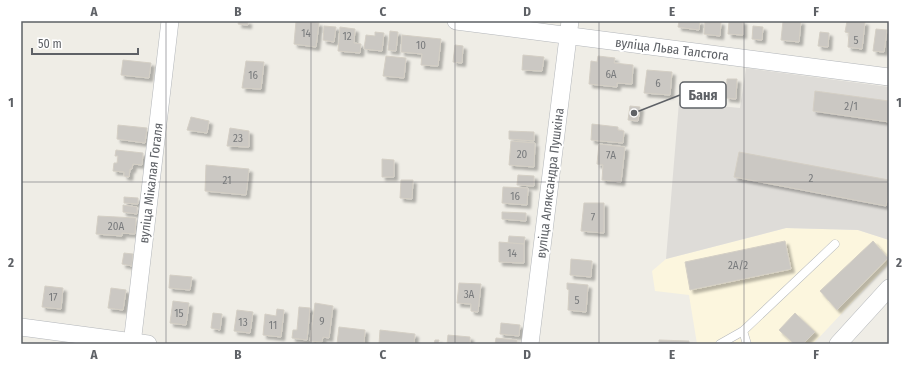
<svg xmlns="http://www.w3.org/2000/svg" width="910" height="365" viewBox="0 0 910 365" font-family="'Fira Sans Condensed',sans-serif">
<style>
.commercial{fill:#fcf6de}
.industrial{fill:#dedcd8}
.building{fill:#cbc8c3;stroke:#d4cfc5;filter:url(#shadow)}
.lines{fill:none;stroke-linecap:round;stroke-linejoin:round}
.service-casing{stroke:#b3b6ba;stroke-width:9}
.minor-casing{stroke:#b3b6ba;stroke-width:18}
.service{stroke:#fff;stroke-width:8}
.minor{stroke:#fff;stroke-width:17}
.grid{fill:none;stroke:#5e6166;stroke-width:1;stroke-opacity:0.55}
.labels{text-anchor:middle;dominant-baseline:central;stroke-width:4;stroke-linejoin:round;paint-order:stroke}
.number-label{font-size:11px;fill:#797b7d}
.street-label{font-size:13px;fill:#5e6166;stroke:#fff}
.leader{fill:none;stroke:#5e6166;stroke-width:1.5}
.callout-dot{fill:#5e6166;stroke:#fff;stroke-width:1.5}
.callout{fill:#fff;stroke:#5e6166;stroke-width:1.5}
.callout-label{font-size:14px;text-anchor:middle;font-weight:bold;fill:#5e6166}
.neatline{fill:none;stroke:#5e6166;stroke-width:1.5}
.grid-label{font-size:13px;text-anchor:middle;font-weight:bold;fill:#5e6166}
</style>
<defs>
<filter id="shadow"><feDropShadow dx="3.5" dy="3.5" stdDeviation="1" flood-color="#0004"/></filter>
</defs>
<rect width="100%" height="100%" fill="#efede6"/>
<polygon class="commercial" points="786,228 858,230 889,240 889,263 813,344 697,344 689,295 655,291 652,271 666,259"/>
<polygon class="industrial" points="746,68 889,87 889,240 858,230 786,228 666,259 679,102 740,108"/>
<g class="building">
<polygon points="239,21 248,21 248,25 238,24"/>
<polygon points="296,21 319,23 316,47 294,44"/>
<polygon points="679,21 700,21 699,30 678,27"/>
<polygon points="705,21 721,22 720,36 704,34"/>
<polygon points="729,21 743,21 743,35 728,34"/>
<polygon points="783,21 801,21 799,42 781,40"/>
<polygon points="847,21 865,22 862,49 848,47 849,33 845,32"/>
<polygon points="324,26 336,27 334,42 323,40"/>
<polygon points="753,26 763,27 762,40 752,39"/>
<polygon points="340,27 355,29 354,43 361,44 360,53 338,51"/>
<polygon points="876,29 887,30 884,52 873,51"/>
<polygon points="390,31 398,32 396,51 388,50"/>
<polygon points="375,32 384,33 382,51 364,49 366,35 375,36"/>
<polygon points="820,32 829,33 828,47 818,46"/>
<polygon points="402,35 441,39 438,66 421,65 422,54 401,52"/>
<polygon points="455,45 463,46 462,63 453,62"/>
<polygon points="523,55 544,57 542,71 522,70"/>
<polygon points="386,56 406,58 404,78 383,76"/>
<polygon points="598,56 615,58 614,63 633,65 632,84 617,83 617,87 589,84 591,61 597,62"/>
<polygon points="123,60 151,63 149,78 121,75"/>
<polygon points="246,61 264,62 261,89 242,88"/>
<polygon points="647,70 672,72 670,95 644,93"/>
<polygon points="727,79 737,79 736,99 726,98"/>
<polygon points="815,91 889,101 889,122 813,111"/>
<polygon points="630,106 640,107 638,121 628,120"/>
<polygon points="191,117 209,121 207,133 187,130"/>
<polygon points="592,124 618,127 618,130 624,131 623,143 591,140"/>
<polygon points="118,125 147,128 145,143 117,139"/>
<polygon points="230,128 249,131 249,147 227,146"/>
<polygon points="509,131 534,132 534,141 509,139"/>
<polygon points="511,141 535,143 534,167 509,165"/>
<polygon points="599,144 625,147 621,182 602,180 603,165 597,164"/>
<polygon points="116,150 143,153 142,165 133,164 132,169 130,169 129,177 124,176 124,172 113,171 114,163 117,163 118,156 115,156"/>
<polygon points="739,152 889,180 889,188 886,206 734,177"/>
<polygon points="382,159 394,160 394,177 382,177"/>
<polygon points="206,165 249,169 246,195 205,191"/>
<polygon points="518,175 534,176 534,186 517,185"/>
<polygon points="401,180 413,180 412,199 400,198"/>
<polygon points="503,187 528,188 527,205 502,203"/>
<polygon points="124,197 138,198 138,204 124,203"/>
<polygon points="584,203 604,203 604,233 581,231"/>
<polygon points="123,205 137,207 137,214 123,212"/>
<polygon points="502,212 526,213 526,221 502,219"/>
<polygon points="98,216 136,218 135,234 122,233 122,236 96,234"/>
<polygon points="509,236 525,237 524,244 508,243"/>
<polygon points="785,241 791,269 690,290 685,262"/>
<polygon points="873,241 888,258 837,310 820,291"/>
<polygon points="499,242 524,244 524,263 499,262"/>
<polygon points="124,253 133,254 132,266 122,264"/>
<polygon points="571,259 592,261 591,277 570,275"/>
<polygon points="170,275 192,277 190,290 169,288"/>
<polygon points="459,283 481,284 478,312 471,311 471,304 457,303"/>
<polygon points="567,283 588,285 586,312 568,310 569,290 567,289"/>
<polygon points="45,286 63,288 61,309 42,307"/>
<polygon points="111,288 126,290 123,310 108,308"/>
<polygon points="173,301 189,303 186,325 170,323"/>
<polygon points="315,303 333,306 329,338 323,337 322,342 310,341"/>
<polygon points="299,307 310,308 307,340 292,338 293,330 297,330"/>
<polygon points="277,309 284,310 281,337 263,335 265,314 276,316"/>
<polygon points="237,310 253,312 250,333 234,331"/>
<polygon points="213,313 222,314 220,330 211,328"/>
<polygon points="795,313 815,332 803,344 794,344 779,330"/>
<polygon points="501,323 520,325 519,336 500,334"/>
<polygon points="339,327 365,330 364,344 337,344"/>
<polygon points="380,330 415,334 414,344 379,344"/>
<polygon points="448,335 470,337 470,344 447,344"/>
<polygon points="496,338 517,340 517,344 495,344"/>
<polygon points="435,340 439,340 438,344 434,344"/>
<polygon points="659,340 689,341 689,344 659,344"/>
</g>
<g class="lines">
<defs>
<g id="service">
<polyline points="720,344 743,331"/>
<polyline points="747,344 743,331 835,244"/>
</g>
<g id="minor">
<polyline points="456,21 889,77"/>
<polyline points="21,327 148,344"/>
<polyline points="132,344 170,21"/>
<polyline points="530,344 570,21"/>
<polyline points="838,344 889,288"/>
</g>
</defs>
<use href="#service" class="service-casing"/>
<use href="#minor" class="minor-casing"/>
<use href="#service" class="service"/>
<use href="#minor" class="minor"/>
</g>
<path class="grid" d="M166 21V344M311 21V344M455 21V344M599 21V344M744 21V344M21 182H889"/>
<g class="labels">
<g class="number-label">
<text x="306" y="33">14</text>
<text x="347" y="36">12</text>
<text x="856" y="40">5</text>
<text x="421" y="45">10</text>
<text x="611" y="74">6А</text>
<text x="253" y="75">16</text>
<text x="658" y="83">6</text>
<text x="851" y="106">2/1</text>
<text x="238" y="138">23</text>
<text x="522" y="154">20</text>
<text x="611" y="155">7А</text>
<text x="811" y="178">2</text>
<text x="227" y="180">21</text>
<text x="515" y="196">16</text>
<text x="593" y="217">7</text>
<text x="116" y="226">20А</text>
<text x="512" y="253">14</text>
<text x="738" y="265">2А/2</text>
<text x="469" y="294">3А</text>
<text x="53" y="297">17</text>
<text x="577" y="300">5</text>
<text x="179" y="313">15</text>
<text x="322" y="321">9</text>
<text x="243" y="322">13</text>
<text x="273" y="325">11</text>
</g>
<g class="street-label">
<text transform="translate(672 49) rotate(7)">вуліца Льва Талстога</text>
<text transform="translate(151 183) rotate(-83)">вуліца Мікалая Гогаля</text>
<text transform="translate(550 183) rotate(-83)">вуліца Аляксандра Пушкіна</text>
</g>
</g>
<path class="leader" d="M634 113L680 95"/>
<circle class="callout-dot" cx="634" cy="113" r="4"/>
<rect class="callout" x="680" y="82" width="46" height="26" rx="4"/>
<g class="callout-label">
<text x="703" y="100">Баня</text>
</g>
<rect width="910" height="365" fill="none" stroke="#ffffff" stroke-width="44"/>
<path d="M32 48v6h106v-6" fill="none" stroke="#5e6166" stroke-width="2"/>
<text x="38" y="48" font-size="12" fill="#5e6166" stroke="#ffffff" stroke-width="3" paint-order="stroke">50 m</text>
<rect x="22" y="22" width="866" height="321" class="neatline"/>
<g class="grid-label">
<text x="94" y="16">A</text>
<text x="238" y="16">B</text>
<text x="383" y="16">C</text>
<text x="527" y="16">D</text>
<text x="672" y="16">E</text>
<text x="816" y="16">F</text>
<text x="11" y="107">1</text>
<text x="899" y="107">1</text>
<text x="11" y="267">2</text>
<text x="899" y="267">2</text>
<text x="94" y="359">A</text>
<text x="238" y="359">B</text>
<text x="383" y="359">C</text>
<text x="527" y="359">D</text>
<text x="672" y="359">E</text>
<text x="816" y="359">F</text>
</g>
</svg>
